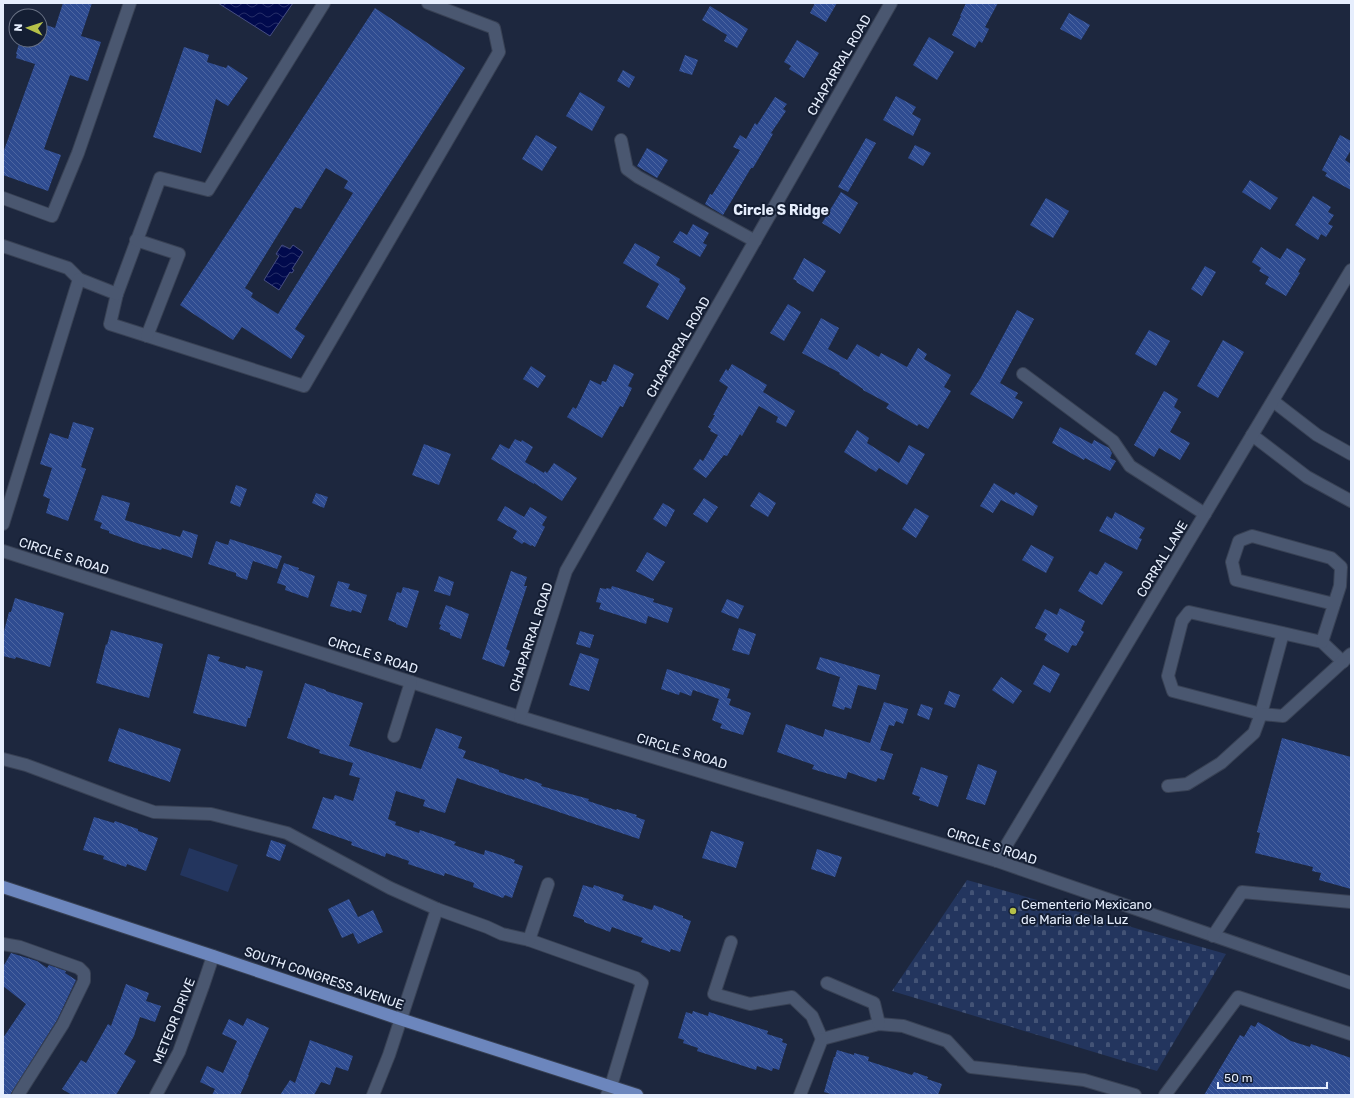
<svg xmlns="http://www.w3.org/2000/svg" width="1354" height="1098" viewBox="0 0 1354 1098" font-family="Rubik,sans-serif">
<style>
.cemetery{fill:url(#cemetery-stones)}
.pitch{fill:#23355e}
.water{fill:url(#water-waves);stroke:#464e82}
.building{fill:url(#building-back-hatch);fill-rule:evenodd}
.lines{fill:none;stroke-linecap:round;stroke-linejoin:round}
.minor-casing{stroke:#384154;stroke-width:14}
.major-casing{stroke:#384154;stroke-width:14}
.minor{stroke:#4a5770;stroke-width:12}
.major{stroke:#6c86bd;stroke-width:12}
.poi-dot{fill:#b6c149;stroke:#141e33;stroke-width:1.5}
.labels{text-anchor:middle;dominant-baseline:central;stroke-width:4;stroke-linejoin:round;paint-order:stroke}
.street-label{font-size:13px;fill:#e6eefd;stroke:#141e33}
.poi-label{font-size:13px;fill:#e6eefd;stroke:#141e33;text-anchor:start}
.neighbourhood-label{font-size:14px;font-weight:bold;fill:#e6eefd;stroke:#141e33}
</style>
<defs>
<pattern id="cemetery-stones" width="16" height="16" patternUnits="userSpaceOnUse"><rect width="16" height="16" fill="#23355e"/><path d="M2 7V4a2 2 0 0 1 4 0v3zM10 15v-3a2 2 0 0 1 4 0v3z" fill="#435376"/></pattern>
<pattern id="water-waves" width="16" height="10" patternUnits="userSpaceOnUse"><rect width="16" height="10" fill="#010a4d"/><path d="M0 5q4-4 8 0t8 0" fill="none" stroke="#262e68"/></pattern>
<pattern id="building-back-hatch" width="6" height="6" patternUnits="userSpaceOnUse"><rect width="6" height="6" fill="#2f4c91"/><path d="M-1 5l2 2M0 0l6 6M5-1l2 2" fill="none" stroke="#4d66a1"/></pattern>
</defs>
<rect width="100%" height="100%" fill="#1d273e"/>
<polygon class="cemetery" points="967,880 1226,954 1157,1071 892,991"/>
<polygon class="pitch" points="189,848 238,865 228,892 180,875"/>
<g class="water">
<polygon points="218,3 293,3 270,36"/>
<polygon points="282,245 290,249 293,245 303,252 292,269 294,270 292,273 290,272 279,290 264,280 279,256 276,254"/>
</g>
<g class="building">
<polygon points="63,3 92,3 81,36 101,42 88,81 70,75 44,149 61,155 48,191 3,175 3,153 35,64 16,58 17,54 16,54 20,40 40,40 40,23 55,28"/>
<polygon points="815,3 837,3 826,22 810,13"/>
<polygon points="966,3 998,3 985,27 989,29 982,43 979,41 975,48 952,35 961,16 960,16"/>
<polygon points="710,6 748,29 737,48 724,41 727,35 702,20"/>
<path d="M375 8 465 68 295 329 305 336 291 359 242 327 233 340 180 305ZM326 168 348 181 344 188 353 193 278 314 251 297 253 293 245 288 295 207 301 209Z"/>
<polygon points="1069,13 1090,25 1081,40 1060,29"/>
<polygon points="929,37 954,52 937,80 913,65"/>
<polygon points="797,40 819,53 804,78 789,69 791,66 784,62"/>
<polygon points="184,47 209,55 207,62 226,68 228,65 248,78 228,106 216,99 201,153 153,137"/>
<polygon points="685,55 698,60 692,75 679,71"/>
<polygon points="623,70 635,77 629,88 617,81"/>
<polygon points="580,92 605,107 592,131 566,116"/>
<polygon points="896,96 916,107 912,114 921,119 913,136 883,120"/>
<polygon points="775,97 787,104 783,109 786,111 771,133 773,134 753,168 751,168 723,215 705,204 710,194 712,195 740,150 733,147 740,135 746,139 755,123 757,125"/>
<polygon points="536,135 557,147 542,171 522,159"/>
<polygon points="1340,135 1351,141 1351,150 1345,160 1351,164 1351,190 1325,176 1327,173 1322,170"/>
<polygon points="866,138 876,143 848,192 838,187"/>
<polygon points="915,145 931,153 923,166 908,158"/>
<polygon points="647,148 668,160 657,178 637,166"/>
<polygon points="1250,180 1278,198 1270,210 1242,192"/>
<polygon points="841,192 858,203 840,234 822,223"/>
<polygon points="1313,196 1331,207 1328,212 1334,215 1328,224 1333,226 1326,237 1321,234 1318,240 1295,225"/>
<polygon points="1046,198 1069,211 1053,238 1030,225"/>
<polygon points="693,224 709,233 703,243 707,245 700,257 673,242 680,231 687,235"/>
<polygon points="635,243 660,257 656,265 680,279 679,282 685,286 685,287 686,288 668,320 646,307 659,284 623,263"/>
<polygon points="1261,247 1280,259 1287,248 1306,259 1298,272 1300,273 1286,296 1265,284 1269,277 1259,271 1261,268 1252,262"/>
<polygon points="804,258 826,271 813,292 796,282 797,281 793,279"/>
<polygon points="1205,266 1216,272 1202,296 1191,289"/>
<polygon points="788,304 801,312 784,341 770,333"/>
<polygon points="1017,310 1034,319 1000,383 1018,393 1015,398 1023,402 1013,419 970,394 980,379"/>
<polygon points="821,318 839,328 828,349 847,360 857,344 879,357 881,353 907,367 918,348 927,354 924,359 951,375 944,387 951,391 928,429 919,424 917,426 886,408 889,404 863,390 863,389 839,374 840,373 802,353"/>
<polygon points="1149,330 1170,341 1156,366 1135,354"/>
<polygon points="1223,340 1244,352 1218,398 1197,386"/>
<polygon points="614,364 634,374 628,386 632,388 623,407 620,406 602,438 567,417 573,407 576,409 590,380 601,385 602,381 606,382"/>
<polygon points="732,364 767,385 763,392 795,411 786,427 776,422 778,417 759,406 742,436 740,434 727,456 724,455 706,478 693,469 700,459 703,461 718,435 710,431 711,429 708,427 715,415 713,415 728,387 719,381 726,369 728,371"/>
<polygon points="531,366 546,376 538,388 523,379"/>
<polygon points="1164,391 1178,399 1174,407 1181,412 1170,432 1190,443 1180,460 1159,448 1154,457 1134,445"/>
<polygon points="73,422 94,428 81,467 86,469 68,521 46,513 50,499 43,496 52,468 40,464 50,433 68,439"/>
<polygon points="1060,427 1092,444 1094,440 1109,448 1112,453 1110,458 1116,461 1110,471 1085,458 1084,460 1052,443"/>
<polygon points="857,430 869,438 867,443 899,463 909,445 925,454 907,485 879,468 876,472 844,452"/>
<polygon points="515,439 521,442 522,440 533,447 525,462 544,473 545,471 547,473 554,463 577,478 562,501 534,483 534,484 491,459 500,444 509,449"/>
<polygon points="424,444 451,454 439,485 412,475"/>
<polygon points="994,483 1014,495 1016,492 1038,506 1033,516 1001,500 993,513 980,506"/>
<polygon points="236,485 247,489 240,507 230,503"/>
<polygon points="759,492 776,503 768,517 750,506"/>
<polygon points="316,493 328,497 324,508 312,503"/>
<polygon points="102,495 130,503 125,520 180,537 183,530 198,535 192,558 162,548 161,550 140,544 109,533 109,531 100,528 102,523 94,520"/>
<polygon points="704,498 718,507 707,523 693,514"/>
<polygon points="663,503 675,510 666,527 653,519"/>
<polygon points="505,506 524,517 530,507 547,517 542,525 545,527 535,547 532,545 531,546 524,542 522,544 513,538 517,531 497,520"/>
<polygon points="915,508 929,516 916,538 902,529"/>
<polygon points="1115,512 1145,528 1139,538 1142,539 1137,550 1099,531 1107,516 1112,519"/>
<polygon points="230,539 282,556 277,569 253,561 247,580 236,576 236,573 208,564 216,541 228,545"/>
<polygon points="1031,545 1054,557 1046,573 1022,560"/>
<polygon points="647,552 665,562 653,581 636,571"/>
<polygon points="1105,562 1123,572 1102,605 1078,591 1090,571 1097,575"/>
<polygon points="284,563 299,568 298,570 315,576 308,598 285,590 286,586 277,583"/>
<polygon points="511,571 527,577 524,586 527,586 506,649 510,651 504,667 482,659"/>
<polygon points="439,576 454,582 450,596 434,591"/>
<polygon points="338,581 350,584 348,589 367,595 361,613 352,610 351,612 330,606"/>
<polygon points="612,586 654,599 653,602 673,608 668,623 648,616 646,624 599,609 601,603 596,602 600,588 606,589 607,588 611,589"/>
<polygon points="403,587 419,591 407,628 396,624 396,623 388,620 397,592 401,593"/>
<polygon points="15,598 64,613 50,667 16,657 15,659 3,656 3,635 9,612 11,612"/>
<polygon points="727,599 744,606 738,619 721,612"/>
<polygon points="446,605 469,614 461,639 450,635 450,633 439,629 441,625 439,624"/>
<polygon points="1060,608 1085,621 1081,630 1084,632 1076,646 1072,645 1068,653 1044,640 1047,634 1035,628 1045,609 1057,615"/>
<polygon points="739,628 756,634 749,655 732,650"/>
<polygon points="111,630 163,644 149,698 96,683 106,644 107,645"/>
<polygon points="580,631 594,635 590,648 576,644"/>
<polygon points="580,653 599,659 589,691 569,685"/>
<polygon points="208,654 220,657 218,661 245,669 246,666 263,671 250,718 248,718 246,727 193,713"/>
<polygon points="820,657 880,675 876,690 858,685 851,709 845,707 844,710 832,706 840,677 816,669"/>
<polygon points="1043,665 1060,674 1050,693 1033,684"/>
<polygon points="667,669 730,689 727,698 731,699 729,705 751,713 743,735 720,728 722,724 712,720 719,699 693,690 691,696 680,692 679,695 661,689"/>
<polygon points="1001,677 1022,691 1013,704 992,690"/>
<polygon points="305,683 326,690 326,691 363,703 349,746 421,769 436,728 462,737 458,748 466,751 463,758 499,770 499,772 524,780 525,778 542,784 541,786 589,799 588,801 616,810 617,809 637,815 636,817 645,820 639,839 457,778 445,813 423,806 425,800 396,791 388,819 396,822 395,825 419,833 420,830 456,842 454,845 484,855 485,850 498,854 515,860 514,863 523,866 512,898 505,895 503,898 473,887 474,883 445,873 444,876 408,864 409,861 386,853 385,857 351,845 352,842 312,828 323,797 333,800 335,795 353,801 360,778 349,775 353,763 319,753 320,750 287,738"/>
<polygon points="949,691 960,695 955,708 944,704"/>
<polygon points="884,702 908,709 903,724 896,721 894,726 889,725 880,750 893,754 884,780 878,778 876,782 848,772 846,779 812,769 814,765 777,752 786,724 823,737 825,729 870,743"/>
<polygon points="921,704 933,708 929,720 917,715"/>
<polygon points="119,728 181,749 170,782 108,761"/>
<polygon points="1282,738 1351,757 1351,889 1319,880 1321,873 1312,871 1313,867 1255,853 1260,833 1257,832"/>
<polygon points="978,764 997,771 985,805 966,799"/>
<polygon points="921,767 948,776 938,807 919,800 920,797 912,794"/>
<polygon points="94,817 114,823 115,821 129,826 138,829 138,831 158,838 146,871 127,864 126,867 103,859 104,856 83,850"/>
<polygon points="711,831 744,842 736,868 702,858"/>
<polygon points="271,840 286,845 280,861 266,856"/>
<polygon points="817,849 842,857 835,877 811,869"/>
<polygon points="583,885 593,888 594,885 624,895 622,900 652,910 654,905 683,916 683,918 691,921 680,952 671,949 670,952 641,942 643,938 612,927 610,932 584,922 584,920 573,916"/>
<polygon points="349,899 358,917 373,910 383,932 358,944 353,933 342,938 328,909"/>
<polygon points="11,953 37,961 47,968 49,965 66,971 65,973 76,980 57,1020 10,1095 3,1095 3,1038 26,1004 3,986 3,967"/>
<polygon points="126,984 149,993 146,1001 161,1006 155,1022 140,1017 134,1036 124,1054 136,1061 116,1095 72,1095 62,1089 81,1060 86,1063 108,1024 111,1026"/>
<polygon points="693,1011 708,1016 709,1012 768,1031 767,1034 783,1039 782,1042 787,1044 779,1070 773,1068 772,1071 757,1066 756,1070 697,1051 698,1048 683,1043 684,1040 678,1038 686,1012 692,1014"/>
<polygon points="247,1018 269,1028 248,1075 249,1075 240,1095 212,1095 215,1089 200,1082 207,1066 223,1073 237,1041 222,1034 229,1019 243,1026"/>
<polygon points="1258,1022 1291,1041 1310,1047 1311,1044 1351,1058 1351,1095 1204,1095 1240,1035 1244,1037 1251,1025 1255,1027"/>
<polygon points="310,1040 353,1056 348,1071 336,1067 330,1085 321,1082 314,1095 280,1095 290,1080 295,1083"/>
<polygon points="837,1050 854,1055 854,1053 869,1057 868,1061 912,1075 914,1072 928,1077 927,1079 942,1084 938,1095 834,1095 824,1092 834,1057 835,1057"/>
</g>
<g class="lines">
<defs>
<g id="minor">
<polyline points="324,3 208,190 160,178 117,294 110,324 304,386 499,52 494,28 428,3"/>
<polyline points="621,140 627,169 638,177 755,241"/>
<polyline points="3,198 52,216 78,153 130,3"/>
<polyline points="136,240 179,254 147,336"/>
<polyline points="3,246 68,268 79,279 117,294"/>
<polyline points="1023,374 1113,441 1130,466 1205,514"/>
<polyline points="1273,401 1317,435 1351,454"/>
<polyline points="1252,435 1307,477 1351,501"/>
<polyline points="3,524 79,279"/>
<polyline points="3,551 520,717 997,861 1351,983"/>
<polyline points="1283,633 1261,714 1173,691 1168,676 1182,621 1189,612 1322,642 1343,662"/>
<polyline points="1322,642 1340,586 1341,567 1331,558 1252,536 1239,541 1232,562 1236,580 1334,604"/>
<polyline points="520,717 566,571 891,3"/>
<polyline points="394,736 411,682"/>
<polyline points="3,759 26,765 128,803 154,812 211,814 287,833 390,888 437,909 487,927 502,934 529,940 636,978 642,983 611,1086 607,1095"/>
<polyline points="1168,786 1187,784 1221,763 1254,733 1261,714 1283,716 1351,654"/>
<polyline points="997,861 1351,270"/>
<polyline points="1213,936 1242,892 1351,902"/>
<polyline points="529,940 548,884"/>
<polyline points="731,942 714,994 750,1004 792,997 812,1016 822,1039 879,1024 903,1026 947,1041 971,1067 1084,1080 1135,1095"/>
<polyline points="3,944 20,947 79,968 84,973 84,981 63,1024 18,1095"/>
<polyline points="827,983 874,1003 879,1024"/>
<polyline points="156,1095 179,1052 203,986 213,956"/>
<polyline points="373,1095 389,1055 437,909"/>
<polyline points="800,1095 822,1039"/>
<polyline points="1165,1095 1238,997 1351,1034"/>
</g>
<polyline id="major" points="3,887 213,956 400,1019 637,1095"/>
</defs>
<use href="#minor" class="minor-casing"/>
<use href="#major" class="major-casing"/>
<use href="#minor" class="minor"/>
<use href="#major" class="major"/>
</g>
<circle class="poi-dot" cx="1013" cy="911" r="4"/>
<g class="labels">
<g class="street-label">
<text transform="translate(839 65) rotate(-60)">CHAPARRAL ROAD</text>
<text transform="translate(678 347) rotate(-60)">CHAPARRAL ROAD</text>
<text transform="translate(64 556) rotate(18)">CIRCLE S ROAD</text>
<text transform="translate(1162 559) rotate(-59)">CORRAL LANE</text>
<text transform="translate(531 637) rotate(-72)">CHAPARRAL ROAD</text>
<text transform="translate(373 655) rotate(18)">CIRCLE S ROAD</text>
<text transform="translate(682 751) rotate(17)">CIRCLE S ROAD</text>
<text transform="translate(992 846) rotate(18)">CIRCLE S ROAD</text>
<text transform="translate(324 978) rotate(19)">SOUTH CONGRESS AVENUE</text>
<text transform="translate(174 1021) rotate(-68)">METEOR DRIVE</text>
</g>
<g class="poi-label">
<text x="1021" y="904">Cementerio Mexicano<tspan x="1021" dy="15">de Maria de la Luz</tspan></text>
</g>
<g class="neighbourhood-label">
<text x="781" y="210">Circle S Ridge</text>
</g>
</g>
<rect width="1354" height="1098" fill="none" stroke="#e6eefd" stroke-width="8"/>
<g transform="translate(28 28) rotate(273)"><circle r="19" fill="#141e33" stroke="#687184"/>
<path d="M0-3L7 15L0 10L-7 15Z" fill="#b6c149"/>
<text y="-6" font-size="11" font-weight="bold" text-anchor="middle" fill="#e6eefd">N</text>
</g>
<path d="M1218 1082v6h109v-6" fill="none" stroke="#e6eefd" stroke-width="2"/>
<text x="1224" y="1082" font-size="12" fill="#e6eefd" stroke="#141e33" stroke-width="3" paint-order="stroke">50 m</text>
</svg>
